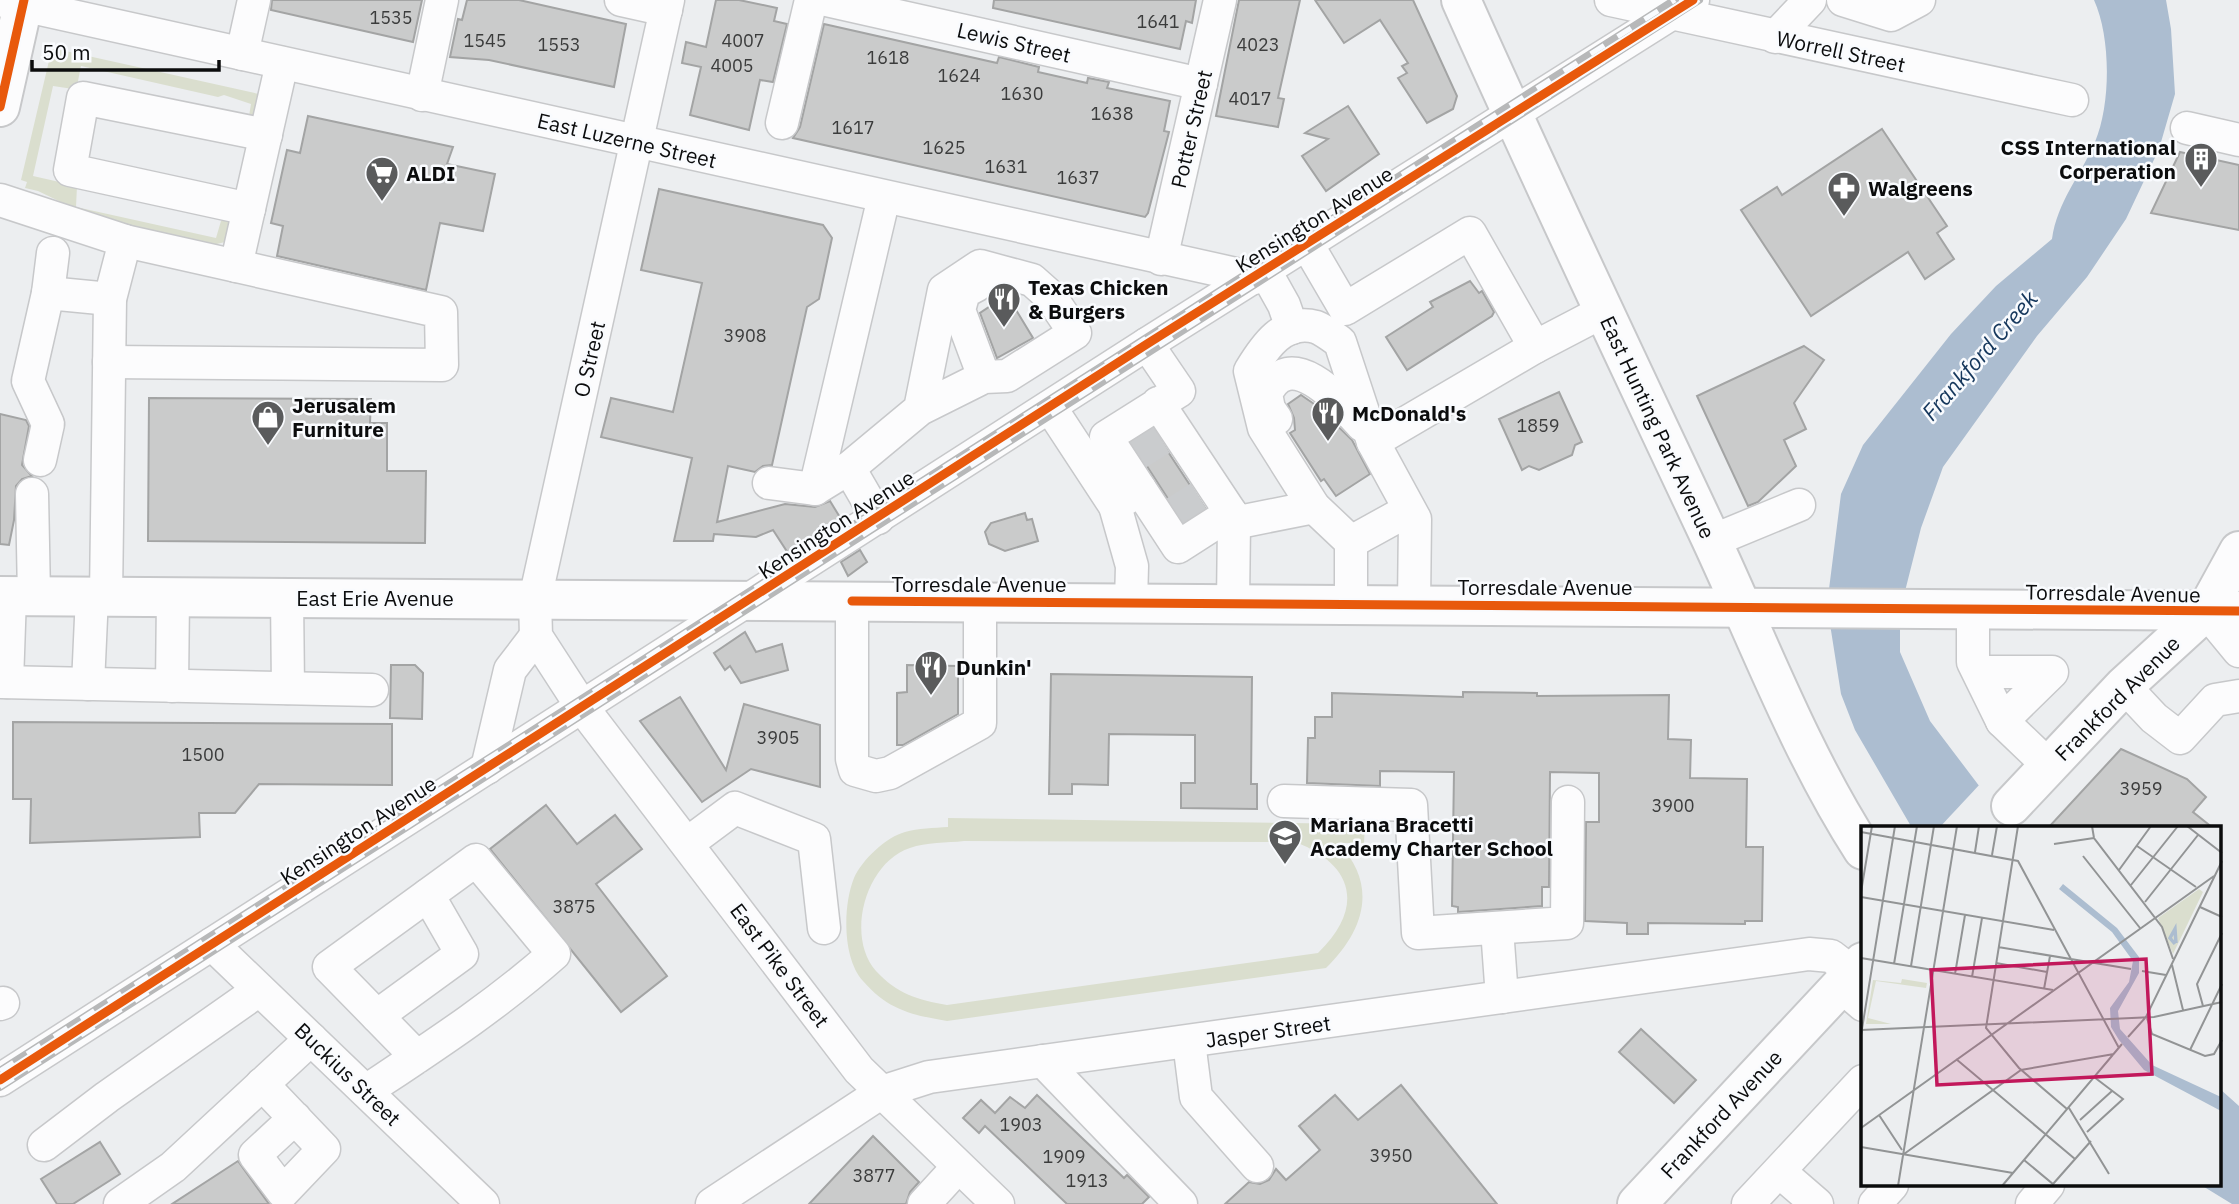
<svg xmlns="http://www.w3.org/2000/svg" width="2239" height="1204" viewBox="0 0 2239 1204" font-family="'IBM Plex Sans',sans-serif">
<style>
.green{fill:#dadece;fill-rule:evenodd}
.water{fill:#acbdd0}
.pier{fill:#eceef0}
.building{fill:#cacbcb;stroke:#a3a4a4;stroke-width:2}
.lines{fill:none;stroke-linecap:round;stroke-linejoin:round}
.minor-tunnel{stroke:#caccce;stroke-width:32;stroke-dasharray:32 16;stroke-linecap:butt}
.minor-casing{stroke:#c7c8ca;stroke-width:35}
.major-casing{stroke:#c7c8ca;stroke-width:42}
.minor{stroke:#fcfcfd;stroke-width:32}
.major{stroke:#fcfcfd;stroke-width:38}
.rail-casing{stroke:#b7b8b9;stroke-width:8}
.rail{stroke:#f9fbfe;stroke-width:5;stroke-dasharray:16;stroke-linecap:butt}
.cycleway-casing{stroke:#f9fbfe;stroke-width:13}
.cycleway{stroke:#e8590c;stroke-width:9}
.labels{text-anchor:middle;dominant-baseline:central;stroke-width:5;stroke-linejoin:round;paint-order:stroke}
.number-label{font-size:18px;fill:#3b3c3c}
.street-label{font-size:21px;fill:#0b0c0d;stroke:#f9fbfe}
.poi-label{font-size:21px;font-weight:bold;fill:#0b0c0d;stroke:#f9fbfe;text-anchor:start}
.water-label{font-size:23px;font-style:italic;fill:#15375c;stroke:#f9fbfe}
.inset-river{fill:none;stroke:#acbdd0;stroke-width:3.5}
.inset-road{fill:none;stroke:#929495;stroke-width:2}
.view{fill:#c2185b;fill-opacity:0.15;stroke:#c2185b;stroke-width:3.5}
.inset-edge{fill:none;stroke:#0b0c0d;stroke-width:3.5}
</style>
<rect width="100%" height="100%" fill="#eceef0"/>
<g class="green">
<polygon points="52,48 259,94 253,123 248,122 251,104 224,95 218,97 81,66 77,86 73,89 53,86 33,176 77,186 76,207 216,238 221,221 228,219 230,224 225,242 213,245 88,215 38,191 25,188 27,182 21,180"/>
<path d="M948 818 1365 824 1364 843H1338C1379 885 1364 931 1326 968L947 1021C912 1015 888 1010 863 981 842 958 843 905 854 878 862 860 886 837 905 832 918 828 934 828 948 827ZM964 841 1295 842C1354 864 1365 908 1318 953L947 1005C918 1000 897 994 876 971 845 936 866 862 910 848 926 842 947 843 964 841Z"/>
</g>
<g class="water">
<path d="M2094 0H2166L2171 29 2175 94 2159 149 2126 219 2087 277 2037 336 1943 467 1921 528 1900 611V652L1930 721 2011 828H1912L1855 730 1841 694 1827 605 1841 494 1863 445 1951 334 1996 286 2052 239C2057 202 2081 175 2095 142 2111 104 2111 37 2094 0Z"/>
<polygon points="2220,1089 2239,1106 2239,1204 2232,1204 2201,1185 2220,1185"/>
</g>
<polygon class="pier" points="1981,783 2014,828 1939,828"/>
<g class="building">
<polygon points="272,0 422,0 413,42 271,10"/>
<polygon points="467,0 519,0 626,24 614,87 489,60 450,57 458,19 462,20"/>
<polygon points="716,0 739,0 777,8 774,21 787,24 773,82 760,80 749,130 690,115 701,67 682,63 686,42 706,47"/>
<polygon points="994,0 1196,0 1192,23 1186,21 1180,49 993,8"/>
<polygon points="1239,0 1300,0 1278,98 1284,99 1278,127 1216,116"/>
<polygon points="1315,0 1413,0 1457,96 1453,109 1427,123 1398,78 1407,73 1402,66 1408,63 1380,20 1344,43"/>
<polygon points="824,24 997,63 999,57 1039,67 1038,72 1087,83 1088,78 1109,82 1107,88 1170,101 1164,131 1169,132 1148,213 1145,217 793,138 800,127"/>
<polygon points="1348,106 1379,154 1326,191 1302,156 1328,139 1305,133"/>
<polygon points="308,116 453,147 447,164 495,174 483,231 440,223 426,290 277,256 283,226 271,223 287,150 300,153"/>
<polygon points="1882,129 1947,226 1937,233 1954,259 1925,279 1908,252 1811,316 1741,210 1777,187 1782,195"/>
<polygon points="2180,152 2239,165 2239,230 2151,213"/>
<polygon points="659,189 823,225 832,238 819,299 807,307 772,465 763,466 755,472 728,466 717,522 785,504 815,507 830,501 841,519 788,553 773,530 756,537 714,534 713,541 674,541 692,458 601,437 611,398 673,412 702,283 641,270"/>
<polygon points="1470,281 1479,293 1482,291 1494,312 1492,316 1407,370 1386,337 1433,307 1430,302"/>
<polygon points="1007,295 1033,338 997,358 980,313"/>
<polygon points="1804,346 1824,360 1794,403 1806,429 1784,440 1796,466 1758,502 1748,506 1697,396"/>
<polygon points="1559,392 1582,442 1575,445 1572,455 1539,470 1529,466 1522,470 1499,419"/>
<polygon points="1301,395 1317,406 1352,440 1370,474 1336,496 1324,479 1321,481 1290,433 1295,430 1294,418 1288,404"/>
<polygon points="149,398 371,399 370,423 387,423 387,471 426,471 425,543 148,541"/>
<polygon points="0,414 26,420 29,426 22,465 32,476 22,479 16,486 14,520 9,545 0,544"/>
<polygon points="1153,429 1205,508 1183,522 1132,443"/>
<polygon points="1025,513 1027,520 1032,519 1038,541 1005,551 989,544 985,532 991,523"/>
<polygon points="860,550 867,562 848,576 841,562"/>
<polygon points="745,632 756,652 782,644 788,670 741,683 730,666 725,670 714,653"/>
<polygon points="391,665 415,665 423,673 422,719 390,718"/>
<polygon points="907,665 958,666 958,714 903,745 897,745 897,693 907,692"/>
<polygon points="1051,674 1252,677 1251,784 1257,784 1257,809 1181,808 1181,783 1195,783 1195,735 1109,734 1108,785 1072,784 1072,794 1049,794"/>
<polygon points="1463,692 1537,693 1537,696 1669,695 1668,739 1691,740 1690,778 1747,779 1746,847 1763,847 1762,921 1745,921 1745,924 1648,923 1648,934 1627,934 1627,923 1585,921 1586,822 1599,822 1599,773 1550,772 1549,887 1542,887 1542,906 1458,912 1458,907 1452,906 1454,772 1380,771 1380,786 1307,783 1308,738 1315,738 1315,717 1332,717 1332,693 1463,697"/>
<polygon points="680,697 726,770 744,704 820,725 820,787 751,769 702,802 640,721"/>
<polygon points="13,722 392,724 392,785 259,784 235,813 199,813 200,837 30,843 31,799 13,799"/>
<polygon points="2121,749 2187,779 2206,797 2193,812 2213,828 2048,828"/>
<polygon points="546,805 577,844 615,815 642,849 596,884 667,976 621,1012 490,849"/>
<polygon points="1641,1029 1696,1080 1674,1103 1619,1052"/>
<polygon points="1401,1085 1497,1204 1225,1204 1249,1182 1260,1184 1269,1180 1276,1169 1286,1180 1320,1150 1299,1126 1335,1095 1358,1120"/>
<polygon points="1037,1095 1124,1178 1127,1175 1149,1197 1142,1204 1067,1204 985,1126 979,1133 963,1118 981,1100 995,1113 1010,1097 1025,1108"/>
<polygon points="873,1136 919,1182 910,1192 906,1204 809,1204"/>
<polygon points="100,1142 120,1174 73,1204 57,1204 41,1179"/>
<polygon points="238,1161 269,1204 172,1204"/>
</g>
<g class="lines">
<g class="minor-tunnel">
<polyline points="1134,456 1172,433"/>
<polyline points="1172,514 1209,491"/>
</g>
<defs>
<g id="minor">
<polyline points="0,0 1254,278"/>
<polyline points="621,0 666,10"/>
<polyline points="668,0 535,599 536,636 582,707 859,1070 998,1204"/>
<polyline points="826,0 1201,84"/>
<polyline points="1611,0 2072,100"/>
<polyline points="1843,0 1891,15 1919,0"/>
<polyline points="1775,37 1810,0"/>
<polyline points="242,54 254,0"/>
<polyline points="422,95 442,0"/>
<polyline points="782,123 811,0"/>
<polyline points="2187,128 2239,140"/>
<polyline points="884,197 815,489 849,468 920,409 984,377 1007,376 1075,333 1050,296 1032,280 980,266 944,290 920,409"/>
<polyline points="0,200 125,241 110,299 106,597"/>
<polyline points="249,209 70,170 83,98 266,135"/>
<polyline points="1307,244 1345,309 1470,233 1535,347 1604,311"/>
<polyline points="1161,259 1220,0"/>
<polyline points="236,266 282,63"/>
<polyline points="1265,271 1284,305 1292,328"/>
<polyline points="977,285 964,292 959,310 984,377"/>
<polyline points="48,293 53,253"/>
<polyline points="1147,344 1179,391 1106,437 1178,547 1231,513 1158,403"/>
<polyline points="109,362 442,365 441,312 125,241"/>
<polyline points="1050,407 1115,506"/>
<path d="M1276 419 1269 409 1266 394C1290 342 1342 403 1362 425"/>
<polyline points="40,460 48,424 28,381 48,293 110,299"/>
<polyline points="849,468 878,518"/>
<polyline points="769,483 815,489"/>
<polyline points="32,494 34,596"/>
<polyline points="1231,513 1234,523 1233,603"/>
<polyline points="1234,523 1314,507"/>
<polyline points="1712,541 1799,505"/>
<polyline points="1351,542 1409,510"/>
<polyline points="287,597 288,688"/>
<polyline points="852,601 852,759 855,770 876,776 890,773 980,723 980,602"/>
<polyline points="1131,602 1132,566 1115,506 1140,489"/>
<path d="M1351 604V542L1314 507 1264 428 1250 371C1264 348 1283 318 1316 327 1324 330 1333 337 1340 342L1373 442"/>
<polyline points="1414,604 1415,519 1373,442 1535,347"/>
<polyline points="1973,609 1973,662 2002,721 2052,672 1978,672"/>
<polyline points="2206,611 2239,651"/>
<polyline points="0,682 372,690"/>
<polyline points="7,682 10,596"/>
<polyline points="88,684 92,596"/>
<polyline points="172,686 173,597"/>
<polyline points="2124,686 2154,718 2180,738 2215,700 2239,696"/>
<polyline points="2002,721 2049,766"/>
<polyline points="487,768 510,670 536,636"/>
<polyline points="1284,801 1411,805 1418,933 1567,923 1568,802"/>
<polyline points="688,843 735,808 814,839 824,928"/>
<polyline points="1497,929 1502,997"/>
<polyline points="212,944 483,1204"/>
<polyline points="1841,986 1863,1005"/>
<polyline points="0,1004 3,1003"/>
<polyline points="377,1016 462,954 428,895"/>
<polyline points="1189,1042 1196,1097 1257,1166"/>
<polyline points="1043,1061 1181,1204"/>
<polyline points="0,1080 1147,344 1693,0"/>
<polyline points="262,1084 324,1149 283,1192 255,1155 295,1118"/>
<path d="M366 1091C432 1047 494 1007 554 954L476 860 329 967 417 1057"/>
<polyline points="44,1145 107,1097 259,990"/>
<polyline points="1780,1172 1817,1204"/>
<polyline points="120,1204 173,1167 311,1039"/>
<polyline points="712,1204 882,1092 929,1077 1809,954 1831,956 1853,973"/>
<polyline points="924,1204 958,1167"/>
<polyline points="1748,1204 1863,1081"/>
<polyline points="1875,1204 1892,1185"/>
<polyline points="2032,1204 2048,1185"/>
</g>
<g id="major">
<path d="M1461 0C1541 180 1626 358 1710 537 1759 642 1800 752 1863 850"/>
<polyline points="0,107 24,0"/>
<polyline points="0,596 2239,611"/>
<polyline points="2011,806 2124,686 2206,611 2239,551"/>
<polyline points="1637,1204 1863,962"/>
</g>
</defs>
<use href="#minor" class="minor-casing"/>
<use href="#major" class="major-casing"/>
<use href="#minor" class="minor"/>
<use href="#major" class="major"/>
<defs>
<g id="rail">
<polyline points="0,1071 1675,0"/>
<polyline points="0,1087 1699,0"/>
</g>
</defs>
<use href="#rail" class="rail-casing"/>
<use href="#rail" class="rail"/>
<defs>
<g id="cycleway">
<polyline points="0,107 24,0"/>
<polyline points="852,601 2239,611"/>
<polyline points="0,1080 1147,344 1693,0"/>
</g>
</defs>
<use href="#cycleway" class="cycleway-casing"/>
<use href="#cycleway" class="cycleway"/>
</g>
<defs>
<symbol id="building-pin" viewBox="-11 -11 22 30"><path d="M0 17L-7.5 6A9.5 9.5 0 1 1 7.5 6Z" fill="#5a5b5c" stroke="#f9fbfe"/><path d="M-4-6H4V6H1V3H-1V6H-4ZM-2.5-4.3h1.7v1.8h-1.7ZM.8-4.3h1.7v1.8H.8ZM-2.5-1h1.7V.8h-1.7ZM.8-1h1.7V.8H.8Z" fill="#fff"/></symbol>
<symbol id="supermarket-pin" viewBox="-11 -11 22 30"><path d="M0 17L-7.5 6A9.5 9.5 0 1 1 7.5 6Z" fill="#5a5b5c" stroke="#f9fbfe"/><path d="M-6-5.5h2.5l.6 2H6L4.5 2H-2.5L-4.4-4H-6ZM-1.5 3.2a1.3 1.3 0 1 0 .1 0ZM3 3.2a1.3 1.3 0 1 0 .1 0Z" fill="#fff"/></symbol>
<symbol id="pharmacy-pin" viewBox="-11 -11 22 30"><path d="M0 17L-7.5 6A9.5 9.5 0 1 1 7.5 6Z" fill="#5a5b5c" stroke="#f9fbfe"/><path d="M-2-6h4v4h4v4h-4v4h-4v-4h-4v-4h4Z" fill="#fff"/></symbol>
<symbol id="restaurant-pin" viewBox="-11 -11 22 30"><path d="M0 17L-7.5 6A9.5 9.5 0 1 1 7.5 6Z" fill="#5a5b5c" stroke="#f9fbfe"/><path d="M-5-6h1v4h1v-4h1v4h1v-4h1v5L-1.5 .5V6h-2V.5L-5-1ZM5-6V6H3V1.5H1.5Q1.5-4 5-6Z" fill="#fff"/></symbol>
<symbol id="shop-pin" viewBox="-11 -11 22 30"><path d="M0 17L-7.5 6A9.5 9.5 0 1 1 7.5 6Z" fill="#5a5b5c" stroke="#f9fbfe"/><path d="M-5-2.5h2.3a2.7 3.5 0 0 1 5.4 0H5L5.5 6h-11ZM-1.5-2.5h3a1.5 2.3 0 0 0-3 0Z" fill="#fff"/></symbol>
<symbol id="school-pin" viewBox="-11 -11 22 30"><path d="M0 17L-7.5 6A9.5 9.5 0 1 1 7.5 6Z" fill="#5a5b5c" stroke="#f9fbfe"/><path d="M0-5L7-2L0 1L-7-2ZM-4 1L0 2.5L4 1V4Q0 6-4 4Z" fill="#fff"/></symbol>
</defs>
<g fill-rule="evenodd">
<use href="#building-pin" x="2182" y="140" width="38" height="52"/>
<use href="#supermarket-pin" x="363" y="154" width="38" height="52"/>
<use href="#pharmacy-pin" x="1825" y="169" width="38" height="52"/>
<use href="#restaurant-pin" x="985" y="280" width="38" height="52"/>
<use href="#restaurant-pin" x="1309" y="394" width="38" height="52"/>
<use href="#shop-pin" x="249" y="398" width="38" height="52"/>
<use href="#restaurant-pin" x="912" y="648" width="38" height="52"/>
<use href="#school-pin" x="1266" y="817" width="38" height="52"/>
</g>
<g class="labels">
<g class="number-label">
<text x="391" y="17">1535</text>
<text x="1158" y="21">1641</text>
<text x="485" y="40">1545</text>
<text x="743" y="40">4007</text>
<text x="559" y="44">1553</text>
<text x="1258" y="44">4023</text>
<text x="888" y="57">1618</text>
<text x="732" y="65">4005</text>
<text x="959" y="75">1624</text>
<text x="1022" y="93">1630</text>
<text x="1250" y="98">4017</text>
<text x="1112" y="113">1638</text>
<text x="853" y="127">1617</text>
<text x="944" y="147">1625</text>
<text x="1006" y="166">1631</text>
<text x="1078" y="177">1637</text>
<text x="745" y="335">3908</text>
<text x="1538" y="425">1859</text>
<text x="778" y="737">3905</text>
<text x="203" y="754">1500</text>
<text x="2141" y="788">3959</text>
<text x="1673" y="805">3900</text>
<text x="574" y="906">3875</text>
<text x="1021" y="1124">1903</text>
<text x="1391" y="1155">3950</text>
<text x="1064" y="1156">1909</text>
<text x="874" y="1175">3877</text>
<text x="1087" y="1180">1913</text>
</g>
<g class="street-label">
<text transform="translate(1014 42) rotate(13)">Lewis Street</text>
<text transform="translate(1841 51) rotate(12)">Worrell Street</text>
<text transform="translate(1191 129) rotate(-77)">Potter Street</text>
<text transform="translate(627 140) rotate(13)">East Luzerne Street</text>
<text transform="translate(1314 219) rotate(-32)">Kensington Avenue</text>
<text transform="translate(589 359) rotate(-77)">O Street</text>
<text transform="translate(1658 427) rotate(65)">East Hunting Park Avenue</text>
<text transform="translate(836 524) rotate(-33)">Kensington Avenue</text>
<text x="979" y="584">Torresdale Avenue</text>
<text x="1545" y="587">Torresdale Avenue</text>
<text transform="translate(2113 593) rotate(1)">Torresdale Avenue</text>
<text x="375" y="598">East Erie Avenue</text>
<text transform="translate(2117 698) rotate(-45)">Frankford Avenue</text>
<text transform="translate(358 830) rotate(-33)">Kensington Avenue</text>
<text transform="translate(780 965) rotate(53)">East Pike Street</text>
<text transform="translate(1268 1031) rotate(-8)">Jasper Street</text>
<text transform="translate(348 1074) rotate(44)">Buckius Street</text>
<text transform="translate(1721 1114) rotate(-47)">Frankford Avenue</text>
</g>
<g class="poi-label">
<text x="2176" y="147" text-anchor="end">CSS International<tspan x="2176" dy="24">Corperation</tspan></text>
<text x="406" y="173">ALDI</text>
<text x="1868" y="188">Walgreens</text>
<text x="1028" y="287">Texas Chicken<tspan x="1028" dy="24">&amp; Burgers</tspan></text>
<text x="292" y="405">Jerusalem<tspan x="292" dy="24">Furniture</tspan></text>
<text x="1352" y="413">McDonald's</text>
<text x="956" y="667">Dunkin'</text>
<text x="1310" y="824">Mariana Bracetti<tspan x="1310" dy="24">Academy Charter School</tspan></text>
</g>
<g class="water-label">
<text transform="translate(1979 355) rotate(-49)">Frankford Creek</text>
</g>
</g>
<g transform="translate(1861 826)">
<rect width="360" height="360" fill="#eceef0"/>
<path d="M338 63 342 66 312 128 297 92ZM41 153 66 157 65 162 15 155 7 192 30 198H5L12 154 40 157Z" fill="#dadece"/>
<path d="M202 58 256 102 278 131V147L257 185 259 203 291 239 360 271V285L283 244 258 214 250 201 249 182 268 156 272 135 251 106 198 63Z" fill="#acbdd0"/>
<path class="inset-river" d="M314 118 309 112 314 103 315 117"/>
<path class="inset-road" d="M157 0 125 202 158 242 206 283M231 0 233 12 301 101 312 133M326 0 361 27M0 6 157 35 258 222M193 18 233 12M276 20 335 61M114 26 118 0M131 29 136 0M222 30 279 102M258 44 290 0M270 59 317 0M0 66 11 0M0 71 193 104M284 76 337 9M339 81 361 91M137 121 270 143M0 132 192 164M135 137 186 146M33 138 56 0M311 139 322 184M50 140 73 0M281 145 305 149M94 148 104 89M111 151 121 92M183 163 189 130M342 180 336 158 361 107M286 192 291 208 344 230 353 228 361 214M0 204 293 191 361 176M0 209 34 0M267 211 285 191 361 35M329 224 361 158M95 233 214 333M208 282 248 348M18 289 41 324M219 294 251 265M0 302 353 50M226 306 262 273 233 251M0 321 152 347M43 328 160 244 253 228M163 334 192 358 230 315M37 360 96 0M141 360 261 218"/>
<path class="view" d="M285 133 291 248 76 259 70 144Z"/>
<rect width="360" height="360" class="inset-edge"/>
</g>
<path d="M32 60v10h187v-10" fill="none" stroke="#0b0c0d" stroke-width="3.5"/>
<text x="42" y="60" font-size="21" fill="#0b0c0d" stroke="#f9fbfe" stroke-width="5" paint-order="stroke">50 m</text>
</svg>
